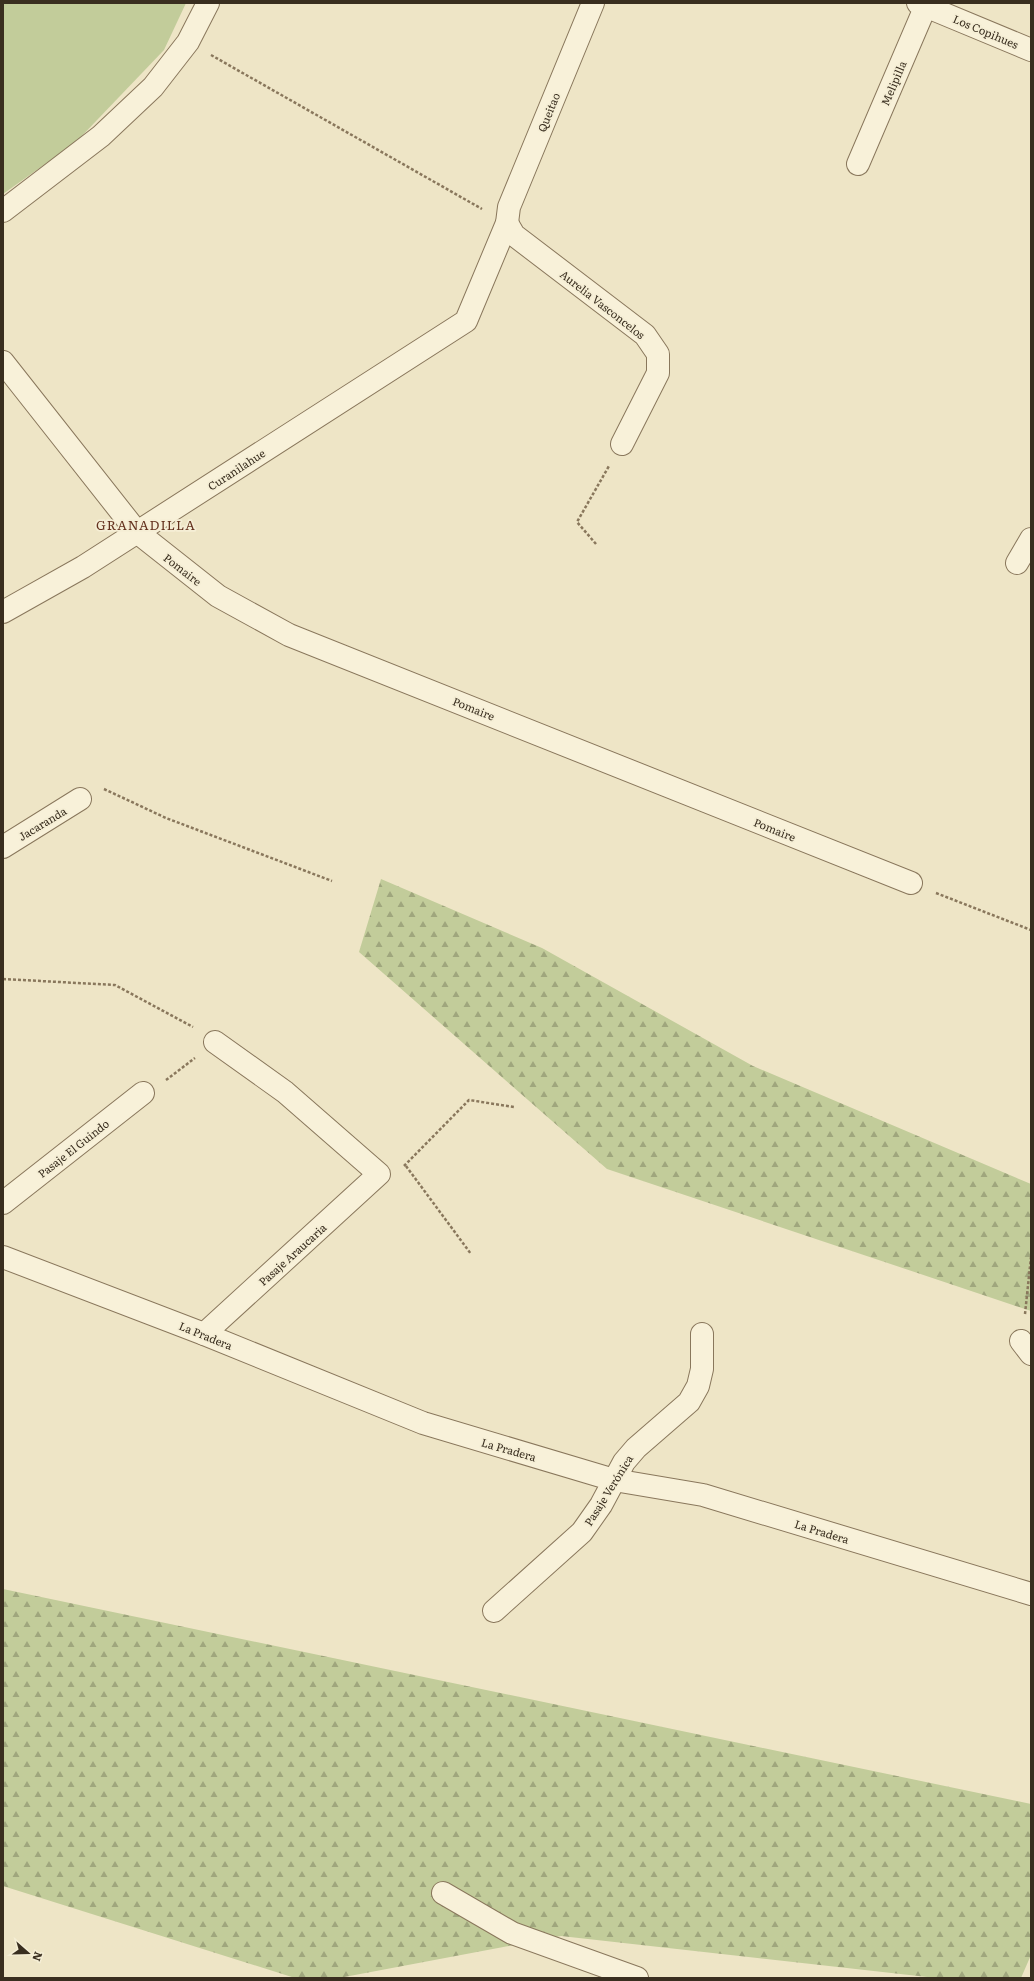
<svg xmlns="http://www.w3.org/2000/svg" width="1034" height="1981" viewBox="0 0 1034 1981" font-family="Literata,serif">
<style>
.grass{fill:#c2cc9a}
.forest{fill:url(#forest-firs)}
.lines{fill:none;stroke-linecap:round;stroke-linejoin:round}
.minor-casing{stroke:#89775c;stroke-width:24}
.path{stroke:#89775c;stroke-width:2.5;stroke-dasharray:3 2;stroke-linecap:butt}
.minor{stroke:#f8f1d9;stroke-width:22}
.labels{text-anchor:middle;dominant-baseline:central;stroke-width:3.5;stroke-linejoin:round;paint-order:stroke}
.street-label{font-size:11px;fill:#392e1f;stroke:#f5eed5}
.quarter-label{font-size:13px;letter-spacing:1px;fill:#65331f;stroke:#f5eed5}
</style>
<defs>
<pattern id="forest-firs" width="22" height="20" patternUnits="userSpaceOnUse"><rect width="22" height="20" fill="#c2cc9a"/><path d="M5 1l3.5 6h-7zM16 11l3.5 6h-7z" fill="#9fa67d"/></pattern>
</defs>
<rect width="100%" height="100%" fill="#eee5c6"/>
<polygon class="grass" points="3,3 186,3 164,50 76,142 3,194"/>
<g class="forest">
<polygon points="381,879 542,948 753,1066 1031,1184 1031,1311 607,1169 359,952"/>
<polygon points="3,1589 1031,1804 1031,1955 1021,1978 936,1978 561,1936 339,1978 295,1978 3,1886"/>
</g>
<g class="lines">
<defs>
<g id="minor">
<polyline points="918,3 1031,50"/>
<polyline points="858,164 927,3"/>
<polyline points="3,211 101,136 153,87 188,42 208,3"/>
<polyline points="507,223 514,235 645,335 658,354 658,373 622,444"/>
<polyline points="3,362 137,532 218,596 289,635 911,883"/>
<polyline points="1017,563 1031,539"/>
<polyline points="3,612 83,567 466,321 507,223 509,207 593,3"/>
<polyline points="3,847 80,799"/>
<polyline points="3,1203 143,1093"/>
<polyline points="3,1257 204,1334 423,1423 614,1480 703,1495 1031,1594"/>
<polyline points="204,1334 379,1174 285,1092 215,1042"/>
<polyline points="1021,1341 1031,1354"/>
<polyline points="494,1611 582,1532 601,1505 624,1462 636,1448 689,1402 698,1386 702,1369 702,1334"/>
<polyline points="443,1893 512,1933 637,1978"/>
</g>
</defs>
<use href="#minor" class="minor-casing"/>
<g class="path">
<polyline points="211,55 482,209"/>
<polyline points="596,544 577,522 609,466"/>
<polyline points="104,789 166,818 332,881"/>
<polyline points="936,893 1031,930"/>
<polyline points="3,979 115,985 193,1027"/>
<polyline points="166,1080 195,1058"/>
<polyline points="404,1166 469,1100 514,1107"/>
<polyline points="406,1166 471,1254"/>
<polyline points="1025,1314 1031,1257"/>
</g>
<use href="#minor" class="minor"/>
</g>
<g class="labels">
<g class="street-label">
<text transform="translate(986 31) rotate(23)">Los Copihues</text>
<text transform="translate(893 83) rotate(-67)">Melipilla</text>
<text transform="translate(548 112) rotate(-68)">Queitao</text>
<text transform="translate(603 304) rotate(38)">Aurelia Vasconcelos</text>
<text transform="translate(236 469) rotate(-33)">Curanilahue</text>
<text transform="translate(183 569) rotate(38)">Pomaire</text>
<text transform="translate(474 708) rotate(22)">Pomaire</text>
<text transform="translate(42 823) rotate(-31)">Jacaranda</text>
<text transform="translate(775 829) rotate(22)">Pomaire</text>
<text transform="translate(73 1148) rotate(-38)">Pasaje El Guindo</text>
<text transform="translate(292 1254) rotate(-42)">Pasaje Araucaria</text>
<text transform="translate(206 1335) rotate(22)">La Pradera</text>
<text transform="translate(509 1449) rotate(16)">La Pradera</text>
<text transform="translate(608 1490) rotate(-58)">Pasaje Verónica</text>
<text transform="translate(822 1531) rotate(17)">La Pradera</text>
</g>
<g class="quarter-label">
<text x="146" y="524">GRANADILLA</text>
</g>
</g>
<rect width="1034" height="1981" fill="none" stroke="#392e1f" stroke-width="8"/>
<g transform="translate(28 1953) rotate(110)" stroke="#f5eed5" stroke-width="3" paint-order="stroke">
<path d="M0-3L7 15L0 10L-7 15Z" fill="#392e1f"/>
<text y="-6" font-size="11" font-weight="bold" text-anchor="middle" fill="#392e1f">N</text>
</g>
</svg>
